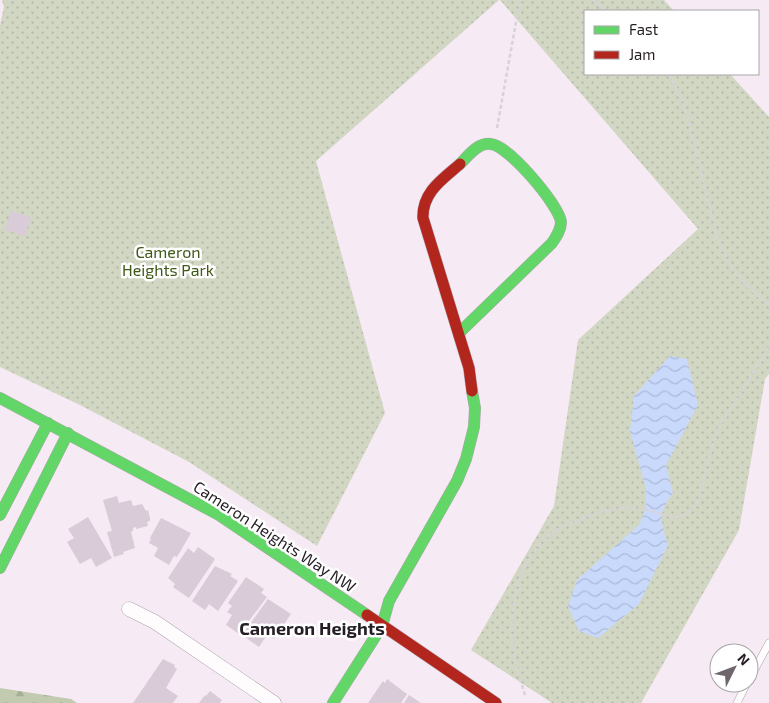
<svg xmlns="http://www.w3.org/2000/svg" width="769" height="703" viewBox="0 0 769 703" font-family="'Exo 2',sans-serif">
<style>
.forest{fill:url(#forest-firs)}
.park{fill:url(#park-dots)}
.water{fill:url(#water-waves)}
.building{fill:#dacbd8}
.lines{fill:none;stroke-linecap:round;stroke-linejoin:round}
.lane-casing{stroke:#b0a6ae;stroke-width:8}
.street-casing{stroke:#b0a6ae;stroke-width:15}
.fast-casing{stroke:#b0a6ae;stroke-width:12}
.jam-casing{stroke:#b0a6ae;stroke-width:12}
.path{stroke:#d7d3d6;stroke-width:2.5;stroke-dasharray:4 2.5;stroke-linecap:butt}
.lane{stroke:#fefcfd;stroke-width:7}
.street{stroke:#fefcfd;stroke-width:14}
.fast{stroke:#63d668;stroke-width:11}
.jam{stroke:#b3261e;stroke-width:11}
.labels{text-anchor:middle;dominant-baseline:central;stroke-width:5;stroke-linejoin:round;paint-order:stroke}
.park-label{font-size:16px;fill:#3f5717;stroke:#fff}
.street-label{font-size:16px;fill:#261e25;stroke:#fff}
.neighbourhood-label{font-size:18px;font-weight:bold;fill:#261e25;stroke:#fff}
</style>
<defs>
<pattern id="forest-firs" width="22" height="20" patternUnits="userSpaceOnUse" patternTransform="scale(1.25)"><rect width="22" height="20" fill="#c2cbaf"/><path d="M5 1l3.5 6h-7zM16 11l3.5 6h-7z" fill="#a7ae96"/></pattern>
<pattern id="park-dots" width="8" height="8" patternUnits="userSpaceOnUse" patternTransform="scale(1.25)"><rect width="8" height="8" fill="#d1d7c3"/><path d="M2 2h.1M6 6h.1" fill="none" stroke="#b3b8a7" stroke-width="1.8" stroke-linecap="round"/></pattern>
<pattern id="water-waves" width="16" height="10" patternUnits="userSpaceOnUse" patternTransform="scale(1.25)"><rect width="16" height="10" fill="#c9d9fc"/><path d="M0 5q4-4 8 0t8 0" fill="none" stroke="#acbad8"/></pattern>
</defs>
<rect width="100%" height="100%" fill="#f6eaf4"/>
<polygon class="forest" points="0,688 71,699 77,703 0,703"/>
<g class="park">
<polygon points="2,0 499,0 316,161 385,413 317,546 189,462 80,405 0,367 0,25 4,7"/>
<polygon points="500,0 664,0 674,11 585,11 585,74 730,74 769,117 769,374 765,379 739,530 641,703 552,703 471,650 554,506 578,340 698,229"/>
</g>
<path class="water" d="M670 356 687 359 698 405 666 465 673 493C657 514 661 521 668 545L639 604 598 638 579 631 568 606 577 580 640 524 646 506V489L630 431 634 396Z"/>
<g class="building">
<polygon points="11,211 31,217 25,236 5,230"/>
<polygon points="117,496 119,503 131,500 133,506 142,504 146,511 148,510 150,518 150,521 147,522 148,526 136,529 136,527 133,528 133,531 131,532 135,548 123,552 124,554 114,557 107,532 112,531 103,500"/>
<polygon points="88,517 112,558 96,567 91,558 80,564 67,542 74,538 68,529"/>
<polygon points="161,518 191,533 177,557 174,556 169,565 154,556 158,548 149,543 151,539 150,538"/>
<polygon points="198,547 215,559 189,598 173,587 175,584 168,578 188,548 194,553"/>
<polygon points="215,566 232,574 230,576 238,581 218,611 209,604 205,610 192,601"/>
<polygon points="246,577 264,589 261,593 267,597 239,634 226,625 232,615 227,612 232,606 228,603"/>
<polygon points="268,599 291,614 274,639 267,635 259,647 242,635"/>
<polygon points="163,659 175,665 174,667 177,669 166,688 178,696 173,703 133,703"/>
<polygon points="387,679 407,694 401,703 368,703 383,681 385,683"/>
<polygon points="210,691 222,700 220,703 199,703 205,695 206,696"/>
<polygon points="409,695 421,703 404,703"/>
</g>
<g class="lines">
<defs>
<g id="lane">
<polyline points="749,680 769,643"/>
<polyline points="737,703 747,683"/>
</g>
<polyline id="street" points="129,609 155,622 274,703"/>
<g id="fast">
<path d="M459 333 552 243C556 237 561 230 561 222 559 205 509 146 491 144 478 142 468 156 460 164"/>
<polyline points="0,398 219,515 367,615"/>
<polyline points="0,515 48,423"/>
<polyline points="0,568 68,433"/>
<polyline points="333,703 382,626 389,601 457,481 466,459 474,427 475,408 472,391"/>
</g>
<g id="jam">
<path d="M460 164C443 179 422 192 423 218L469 368 472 391"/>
<polyline points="367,615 496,703"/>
</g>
</defs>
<use href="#lane" class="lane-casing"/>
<use href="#street" class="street-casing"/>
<use href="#fast" class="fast-casing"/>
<use href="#jam" class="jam-casing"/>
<g class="path">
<polyline points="593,0 607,11"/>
<path d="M669 74 680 96 687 114 717 237C731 269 742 284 769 305"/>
<polyline points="497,128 518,11 523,0"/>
<path d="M525 695C520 678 513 660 512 643 510 605 518 561 549 535 557 529 567 525 576 521 590 515 605 510 620 508 635 506 648 510 662 514 666 515 672 518 676 517 687 517 695 508 699 499L711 449 721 423 738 398 769 346"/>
</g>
<use href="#lane" class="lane"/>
<use href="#street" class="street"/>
<use href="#fast" class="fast"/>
<use href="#jam" class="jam"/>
</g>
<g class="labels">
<g class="park-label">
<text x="168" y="251">Cameron<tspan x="168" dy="18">Heights Park</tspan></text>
</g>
<g class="street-label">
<text transform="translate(275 536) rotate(33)">Cameron Heights Way NW</text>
</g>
<g class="neighbourhood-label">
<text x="312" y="628">Cameron Heights</text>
</g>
</g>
<rect x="584" y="10" width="175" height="65" fill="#ffffff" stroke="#a8a5a8"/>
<rect x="594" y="26" width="25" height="8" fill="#63d668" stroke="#a8a5a8"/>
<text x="629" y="35" font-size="15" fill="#261e25">Fast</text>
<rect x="594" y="51" width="25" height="8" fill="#b3261e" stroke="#a8a5a8"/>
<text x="629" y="60" font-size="15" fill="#261e25">Jam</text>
<g transform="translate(734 668) rotate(48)"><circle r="24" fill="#ffffff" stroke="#a8a5a8"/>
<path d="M0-4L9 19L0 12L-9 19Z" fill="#6f656d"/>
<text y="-8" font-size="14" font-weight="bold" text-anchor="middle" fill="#261e25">N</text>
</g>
</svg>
